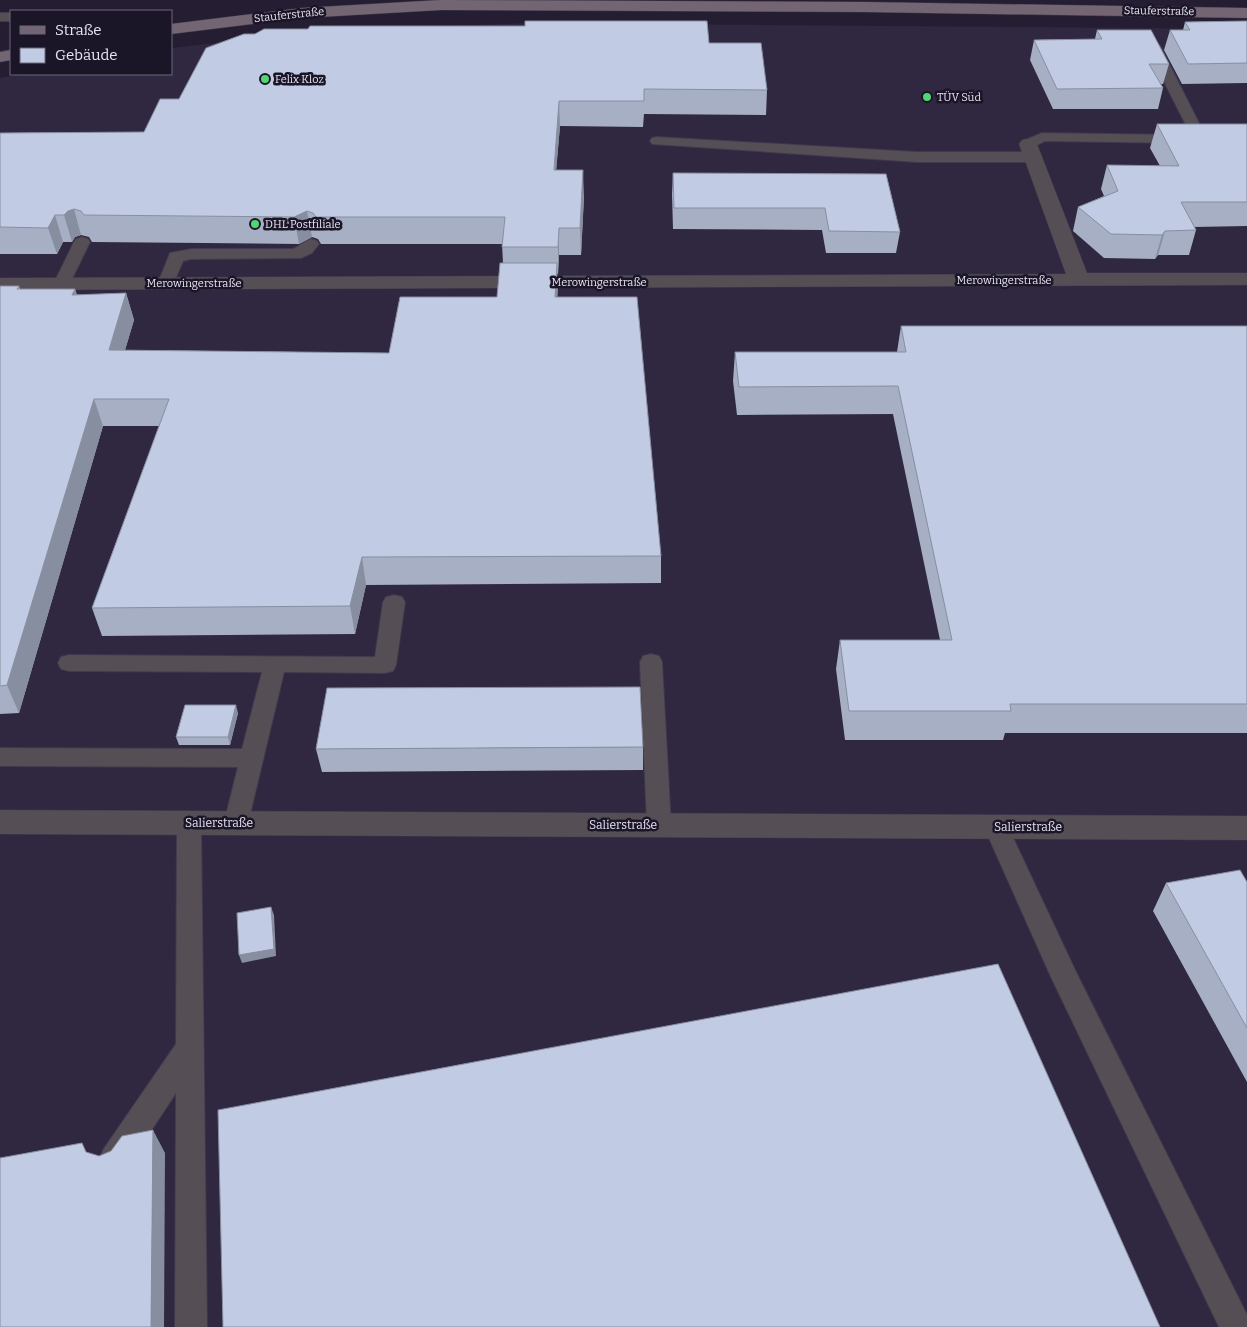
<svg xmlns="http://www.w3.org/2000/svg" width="1247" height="1327" viewBox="0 0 1247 1327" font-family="Bitter,serif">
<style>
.built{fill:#302741}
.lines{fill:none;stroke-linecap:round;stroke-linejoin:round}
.lane-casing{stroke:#403a4d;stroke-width:2}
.street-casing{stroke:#403a4d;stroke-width:1}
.secondary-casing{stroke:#403a4d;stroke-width:1}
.lane{fill:#564e55;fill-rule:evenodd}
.street{fill:#564e55;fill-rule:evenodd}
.secondary{fill:#736672;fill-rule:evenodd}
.wall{fill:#a6afc4}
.shaded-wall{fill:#878ea0}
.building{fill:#c1cbe4;stroke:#878ea0}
.poi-dot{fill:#51d674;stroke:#1b1528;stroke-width:2}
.labels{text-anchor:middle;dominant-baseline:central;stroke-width:5;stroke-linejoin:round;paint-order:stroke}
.far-street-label{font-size:11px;fill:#e7e3f1;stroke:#1b1528}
.far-poi-label{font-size:11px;fill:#e7e3f1;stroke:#1b1528;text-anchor:start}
.street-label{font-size:12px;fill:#e7e3f1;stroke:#1b1528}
</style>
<rect width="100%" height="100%" fill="#251e32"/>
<polygon class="built" points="530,23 1247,29 1247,1327 0,1327 0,78 23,74 171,74 171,48 327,30"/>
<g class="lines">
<defs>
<g id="lane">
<rect x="0" y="13" width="11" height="8"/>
<polygon points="1153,42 1160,46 1207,139 1205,142 1195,142 1193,139 1146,46"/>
<polygon points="1042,133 1183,135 1188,136 1190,139 1188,142 1183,143 1045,141 1033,147 1023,147 1021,144 1023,141"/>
<polygon points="657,137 917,152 1033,152 1038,154 1041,157 1038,160 1033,162 917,162 652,144 650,141 652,138"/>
<polygon points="82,237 88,239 90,242 70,283 68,287 56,287 54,283 74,242 76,239"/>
<path d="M311 239 317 241 319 244 312 253 301 258 191 259 183 261 172 287H160L158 283 170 253 191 249H293C300 246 304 241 311 239Z"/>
<polygon points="394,595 402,597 405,602 396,665 393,671 385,673 284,672 248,823 245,830 236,833 227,830 224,823 238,767 0,766 0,748 242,749 262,672 69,671 61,669 58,663 61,657 69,655 375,657 383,602 386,597"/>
<polygon points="651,654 659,656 662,662 671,825 668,832 659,835 650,832 647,825 640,662 643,656"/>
<polygon points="189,813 198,816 201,823 207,1327 175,1327 176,1093 125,1170 114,1174 103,1170 99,1160 103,1150 176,1044 177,823 180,816"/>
<polygon points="996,817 1005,820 1008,827 1076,972 1247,1315 1247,1327 1219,1327 1051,977 984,827 987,820"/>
</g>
<g id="street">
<polygon points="1028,139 1034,140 1037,144 1087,273 1247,273 1247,285 0,290 0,278 1066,274 1019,144 1022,140"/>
<polygon points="0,810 1247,816 1247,840 0,834"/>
</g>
<g id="secondary">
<polygon points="441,0 865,2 1247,8 1247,18 865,12 441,10 302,18 171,34 171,24 302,8"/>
<polygon points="11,50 11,60 0,62 0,52"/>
</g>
</defs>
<use href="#lane" class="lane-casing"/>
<use href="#street" class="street-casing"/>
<use href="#secondary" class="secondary-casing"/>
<use href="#lane" class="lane"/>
<use href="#street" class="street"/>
<use href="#secondary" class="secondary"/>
</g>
<g class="wall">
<polygon points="1247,21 1247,83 1182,84 1164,50 1170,30 1183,30 1185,22"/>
<polygon points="1097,30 1169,64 1163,84 1161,84 1163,88 1158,109 1053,109 1030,60 1034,40 1095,39"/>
<polygon points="709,43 767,90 766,115 644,114 643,127 560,126 556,170 584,196 581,255 559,255 558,274 557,274 557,297 661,556 661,583 366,585 355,634 102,636 92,608 159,426 103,426 19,713 0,714 0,286 19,286 20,289 75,289 77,295 126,293 134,320 125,350 389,353 497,297 503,263 502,244 321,244 318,239 312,237 299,244 203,243 92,242 89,237 81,235 75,237 72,242 63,242 57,254 0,254 0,133 144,132 179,99"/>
<polygon points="1157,124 1247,124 1247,226 1194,227 1196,230 1189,255 1158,255 1155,259 1104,258 1073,231 1078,207 1104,196 1101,189 1107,165 1160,166 1150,148"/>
<polygon points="673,173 886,174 900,232 896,253 826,253 822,230 673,229 672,194"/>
<polygon points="901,326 1247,326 1247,733 1005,733 1003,740 845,740 836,669 840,640 940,640 893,414 737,415 733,381 735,352 897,352"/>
<polygon points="238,713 230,745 179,745 176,737"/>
<polygon points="643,747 643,770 322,772 316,749"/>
<polygon points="1247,882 1247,1082 1153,911 1166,883"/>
</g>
<g class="shaded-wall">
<polygon points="559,101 560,126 554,196 554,170"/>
<polygon points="583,170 584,196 581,255 580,228"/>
<polygon points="74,209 81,235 75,237 72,242 64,215 68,211"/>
<polygon points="307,211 312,237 299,244 294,217"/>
<polygon points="55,215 63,242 57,254 48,228"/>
<polygon points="559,228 559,255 558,274 558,247"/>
<polygon points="1165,231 1158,255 1155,259 1162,235"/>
<polygon points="557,263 558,290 556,324 555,297"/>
<polygon points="75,289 83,316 72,295"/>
<polygon points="126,293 134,320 117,377 109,350"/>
<polygon points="94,399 103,426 19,713 7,685"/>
<polygon points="362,557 366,585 355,634 350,606"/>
<polygon points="236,705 238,713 230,745 228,737"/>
<polygon points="271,907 274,915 276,956 242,963 239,955"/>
<polygon points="153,1130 165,1153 164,1327 151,1327"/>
</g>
<g class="building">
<polygon points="525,21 707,21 709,43 761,43 767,90 644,89 644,101 559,101 554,170 583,170 580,228 559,228 558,247 502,247 505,217 316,217 313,213 307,211 294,217 84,215 81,211 74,209 68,211 64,215 55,215 48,228 0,227 0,133 144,132 160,99 179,99 206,48 244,34 255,34 264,29 308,29 310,26 525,26"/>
<polygon points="1247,21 1247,63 1188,64 1170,30 1190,30 1185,22"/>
<polygon points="1097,30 1151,30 1169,64 1149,64 1163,88 1057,89 1034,40 1102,39"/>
<polygon points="1157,124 1247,124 1247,202 1181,202 1196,230 1165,231 1162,235 1111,234 1078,207 1118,191 1107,165 1179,166"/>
<polygon points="673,173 886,174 900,232 829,231 825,208 674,208"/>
<polygon points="500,263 557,263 555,297 637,297 661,556 362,557 350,606 92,608 169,399 94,399 7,685 0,686 0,286 19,286 17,289 75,289 72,295 126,293 109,350 389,353 400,297 497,297"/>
<polygon points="901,326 1247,326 1247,704 1010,704 1011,711 849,711 840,640 952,640 898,386 739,387 735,352 906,352"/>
<polygon points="640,687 643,747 316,749 327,688"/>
<polygon points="185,705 236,705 228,737 176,737"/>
<polygon points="1240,870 1247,882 1247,1028 1166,883"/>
<polygon points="271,907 274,949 239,955 237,913"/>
<polygon points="998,964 1160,1327 223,1327 218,1110"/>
<polygon points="153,1130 151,1327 0,1327 0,1158 82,1143 86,1152 99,1156 111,1151 122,1136"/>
</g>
<g class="poi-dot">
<circle cx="265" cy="79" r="5"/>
<circle cx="927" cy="97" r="5"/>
<circle cx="255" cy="224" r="5"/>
</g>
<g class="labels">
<g class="far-street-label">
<text transform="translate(1159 11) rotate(1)">Stauferstraße</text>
<text transform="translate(289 15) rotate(-6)">Stauferstraße</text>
<text x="1004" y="280">Merowingerstraße</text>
<text x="599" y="282">Merowingerstraße</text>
<text x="194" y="283">Merowingerstraße</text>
</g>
<g class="far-poi-label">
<text x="275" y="79">Felix Kloz</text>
<text x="937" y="97">TÜV Süd</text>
<text x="265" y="224">DHL Postfiliale</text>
</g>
<g class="street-label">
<text x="219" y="823">Salierstraße</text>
<text x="623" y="825">Salierstraße</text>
<text x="1028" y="827">Salierstraße</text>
</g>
</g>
<rect x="10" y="10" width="162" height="65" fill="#1b1528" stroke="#6d6778"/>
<rect x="20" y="26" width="25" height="8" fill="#736672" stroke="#6d6778"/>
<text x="55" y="35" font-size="15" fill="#e7e3f1">Straße</text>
<rect x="20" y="48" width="25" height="15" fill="#c1cbe4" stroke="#6d6778"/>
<text x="55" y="60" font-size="15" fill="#e7e3f1">Gebäude</text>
</svg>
